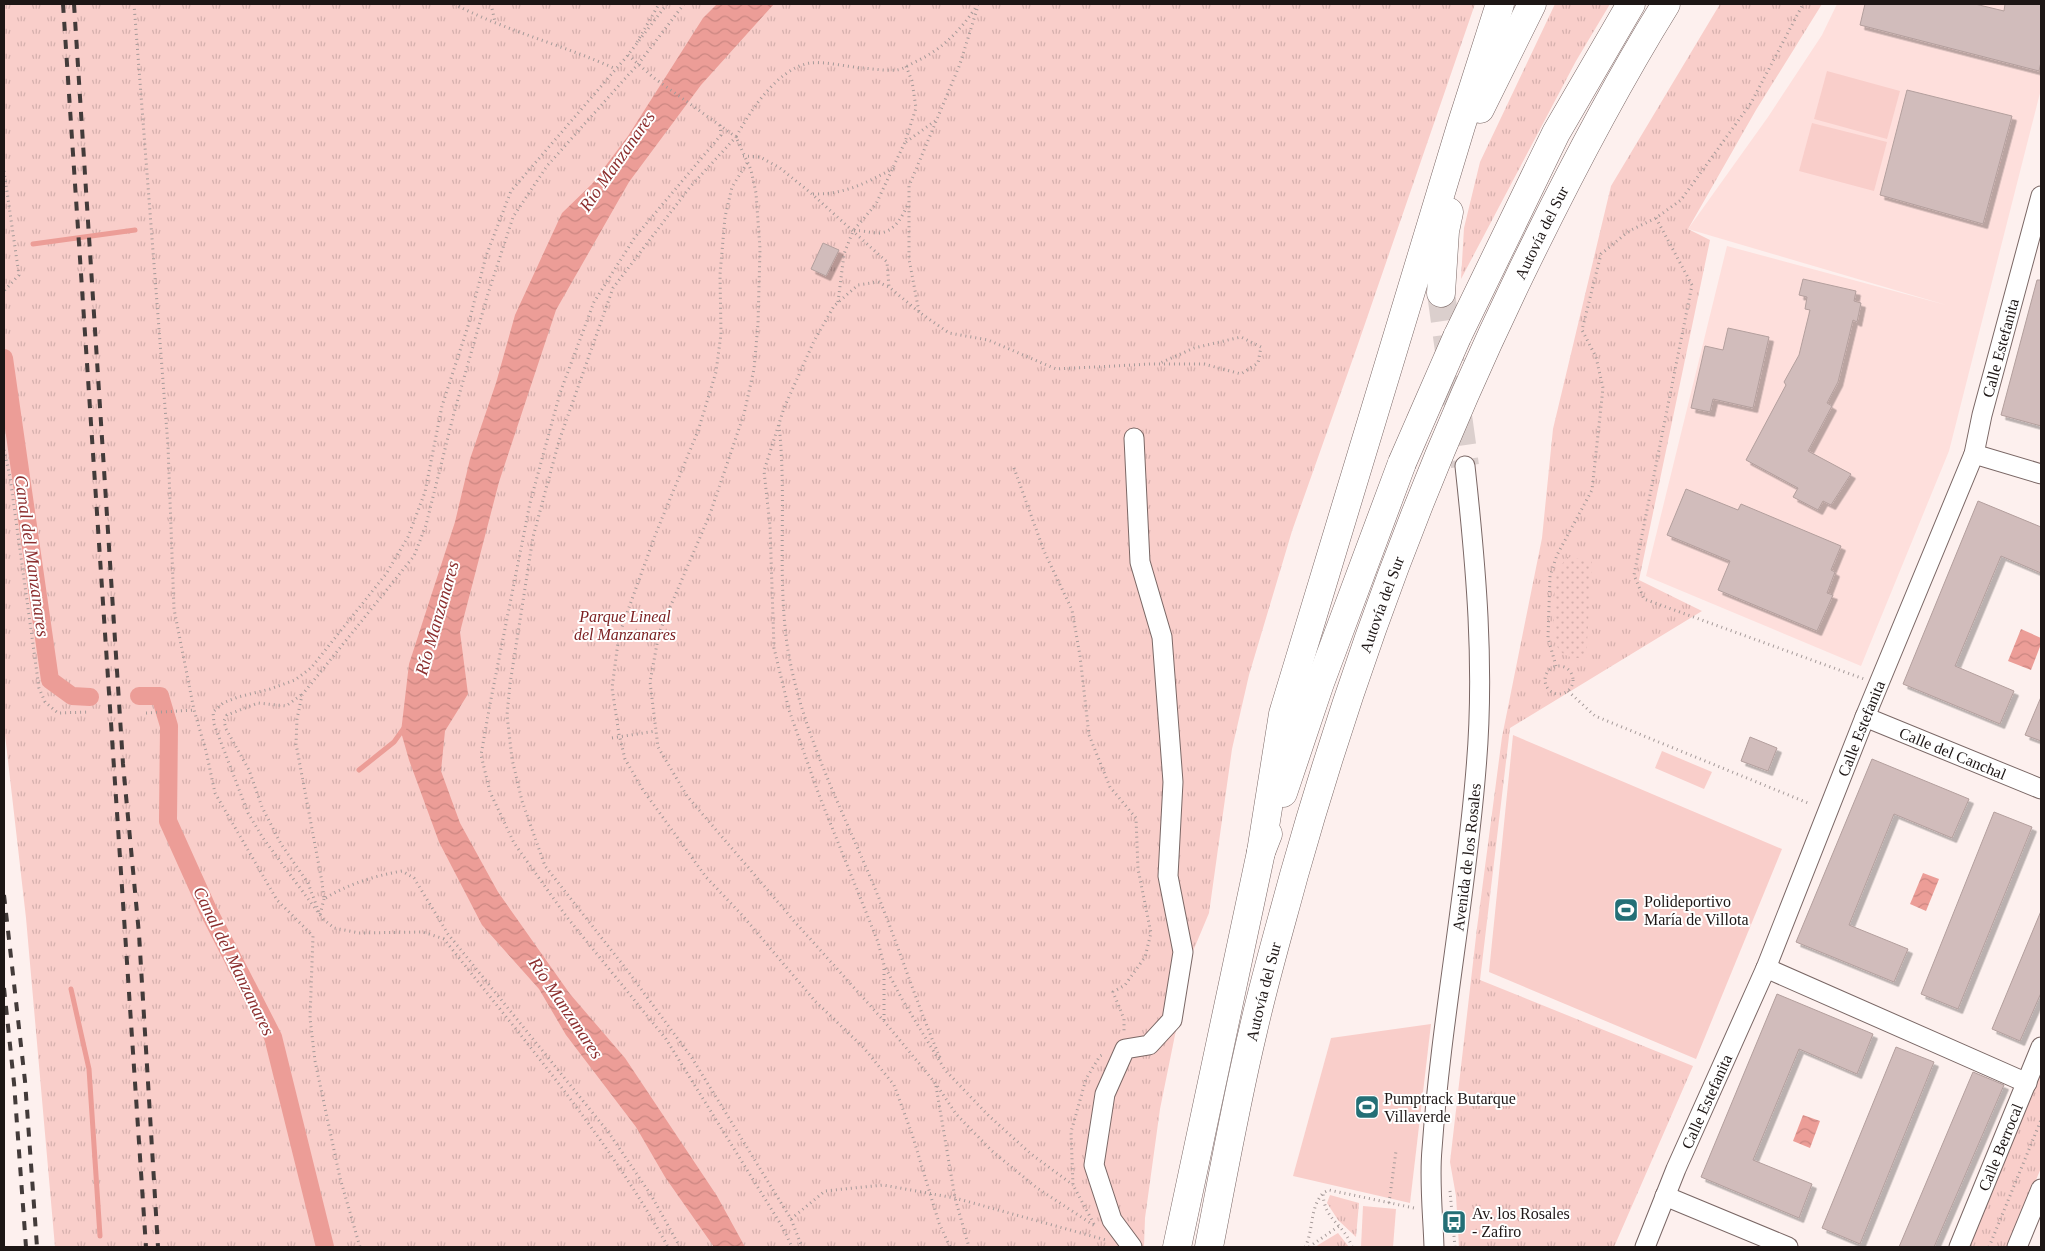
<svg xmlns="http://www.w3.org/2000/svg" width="2045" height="1251" viewBox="0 0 2045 1251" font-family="'Times New Roman',serif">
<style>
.built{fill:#fedfdc}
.grass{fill:#f9ceca}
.park{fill:url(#park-tufts)}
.garden{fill:url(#garden-dots)}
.water{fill:url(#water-waves)}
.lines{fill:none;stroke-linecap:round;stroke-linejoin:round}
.stream{stroke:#ec9d97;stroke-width:5}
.canal{stroke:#ec9d97;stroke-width:18}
.building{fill:#d1bcbb;stroke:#b39f9d;filter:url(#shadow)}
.highway-tunnel{stroke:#dbcfcd;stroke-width:28;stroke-dasharray:28 14;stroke-linecap:butt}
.minor-casing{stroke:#7a6765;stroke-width:21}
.highway-casing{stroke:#7a6765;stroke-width:29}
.path{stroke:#a59a99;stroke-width:3;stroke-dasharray:1 4;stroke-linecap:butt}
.minor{stroke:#fff;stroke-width:19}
.highway{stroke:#fff;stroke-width:28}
.rail{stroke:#433b3a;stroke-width:4;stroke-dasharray:9 9;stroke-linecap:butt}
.highway-bridge-casing{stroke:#7a6765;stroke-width:29;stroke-linecap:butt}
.highway-bridge{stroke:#fff;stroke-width:28}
.labels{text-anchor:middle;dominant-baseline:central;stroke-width:4;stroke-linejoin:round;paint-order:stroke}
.street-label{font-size:16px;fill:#1d1615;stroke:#fff}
.park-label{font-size:16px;font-style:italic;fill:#7c2022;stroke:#fff}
.poi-label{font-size:16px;fill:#1d1615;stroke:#fff;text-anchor:start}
.water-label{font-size:18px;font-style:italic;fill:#8c2f2f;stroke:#fff}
</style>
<defs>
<pattern id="park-tufts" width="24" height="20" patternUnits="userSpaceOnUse" patternTransform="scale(1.25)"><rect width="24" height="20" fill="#f9ceca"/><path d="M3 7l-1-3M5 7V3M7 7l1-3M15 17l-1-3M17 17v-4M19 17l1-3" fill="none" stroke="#d5b0ad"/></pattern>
<pattern id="garden-dots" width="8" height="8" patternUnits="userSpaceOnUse" patternTransform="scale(1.25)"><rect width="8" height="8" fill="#f9ceca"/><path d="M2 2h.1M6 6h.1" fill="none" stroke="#d5b0ad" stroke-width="1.8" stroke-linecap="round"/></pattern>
<pattern id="water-waves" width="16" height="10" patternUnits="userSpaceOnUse" patternTransform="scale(1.25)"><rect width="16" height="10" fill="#ec9d97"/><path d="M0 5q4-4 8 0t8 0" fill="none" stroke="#ca8681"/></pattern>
<filter id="shadow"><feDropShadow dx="4.5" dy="4.5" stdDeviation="0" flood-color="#0004"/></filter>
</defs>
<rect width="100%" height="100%" fill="#fdf0ee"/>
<polygon class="built" points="1837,4 2041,4 2041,89 1949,451 1861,666 1646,576 1727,246 1946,305 1688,229 1768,117 1822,35"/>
<g class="grass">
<polygon points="1827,71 1900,91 1887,139 1814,119"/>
<polygon points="1812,123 1887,142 1874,191 1799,171"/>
<polygon points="1513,735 1782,849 1696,1059 1489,972"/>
<polygon points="1662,751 1712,772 1704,789 1655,768"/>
<polygon points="1431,1024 1410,1203 1293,1176 1331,1038"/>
<polygon points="1363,1206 1396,1209 1393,1247 1361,1247"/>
</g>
<g class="park">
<polygon points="4,4 1475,4 1357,347 1292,531 1249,675 1232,749 1209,913 1191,956 1160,1109 1145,1218 1144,1247 55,1247 26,918 4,726"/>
<polygon points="1555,4 1610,4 1576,61 1461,279 1464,228 1480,162"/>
<polygon points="1720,4 1822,4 1756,110 1688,229 1710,240 1639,580 1702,611 1510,728 1480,980 1693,1066 1614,1247 1459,1247 1456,1196 1450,1162 1477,928 1502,737 1542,538 1553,429 1611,186"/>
<polygon points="2041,1072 2041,1168 2008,1247 1969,1247"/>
<polygon points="1330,1195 1359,1203 1356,1237 1338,1220 1327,1203"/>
<polygon points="1338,1233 1349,1247 1316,1247 1318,1245"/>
</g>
<path class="garden" d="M1567 557 1592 561 1586 658C1549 661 1553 633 1555 606 1555 596 1553 583 1557 574 1559 568 1563 563 1567 557Z"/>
<g class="water">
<polygon points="717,4 774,4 701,85 629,182 556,310 499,482 460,632 468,694 445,731 441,771 460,823 498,892 570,994 625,1058 717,1196 745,1247 714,1247 665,1177 636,1127 566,1035 539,989 482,925 439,842 409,760 401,732 409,664 455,522 470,459 496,383 515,315 562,213 592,184 628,136 703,18"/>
<polygon points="2021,629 2041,638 2041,644 2031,670 2008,661"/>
<polygon points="1923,873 1939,879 1926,911 1910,904"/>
<polygon points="1803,1115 1820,1121 1810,1148 1793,1141"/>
</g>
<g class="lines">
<g class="stream">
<polyline points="33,244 135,230"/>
<polyline points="359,770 394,742 404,728"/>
<polyline points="71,989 89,1069 100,1236"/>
</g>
<g class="canal">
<polyline points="4,358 50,680 72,696 90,697"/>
<polyline points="139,696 160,696 169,726 168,821 208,910 273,1037 325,1247"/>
</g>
</g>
<g class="building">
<polygon points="1865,4 1975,4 2004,11 2005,4 2041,4 2041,62 2039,71 1860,25"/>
<polygon points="1907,90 2012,116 1983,224 1880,195"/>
<polygon points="823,243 839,250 826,276 811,269"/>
<polygon points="1803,279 1856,291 1854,301 1861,303 1857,322 1853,320 1838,382 1827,403 1832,406 1808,451 1851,474 1831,505 1823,501 1818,510 1793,497 1798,488 1746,460 1786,385 1784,382 1799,355 1810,310 1805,309 1807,297 1799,295"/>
<polygon points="2037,280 2041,280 2041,426 2001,415"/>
<polygon points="1728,328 1769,337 1753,408 1713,399 1710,412 1691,408 1705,346 1723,350"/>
<polygon points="1686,489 1738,510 1741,504 1841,546 1831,570 1835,572 1827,593 1833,595 1817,631 1718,590 1730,561 1667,535"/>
<polygon points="1978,501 2041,527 2041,573 2001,556 1955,666 2014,691 2000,724 1903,684"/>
<polygon points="2041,697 2041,741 2025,735"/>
<polygon points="1750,737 1777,748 1768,771 1741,761"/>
<polygon points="1872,759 1969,799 1952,838 1894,814 1849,925 1908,949 1894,982 1796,942"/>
<polygon points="1994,812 2032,827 1958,1009 1921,994"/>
<polygon points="2041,911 2041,993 2020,1041 1992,1029"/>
<polygon points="1777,994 1873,1034 1857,1074 1799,1049 1753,1160 1812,1184 1799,1218 1701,1177"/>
<polygon points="1896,1047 1934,1062 1860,1244 1822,1228"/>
<polygon points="1973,1072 2004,1085 1934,1247 1899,1247"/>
</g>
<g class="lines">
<polyline class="highway-tunnel" points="1441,293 1465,466"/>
<defs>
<g id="minor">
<polyline points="1974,454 2041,474"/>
<path id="s1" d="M1865 717 2041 789"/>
<polyline points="1766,968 2027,1083"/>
<polyline points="1665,1196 1788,1247"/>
<polyline points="1132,1247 1112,1220 1094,1165 1105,1094 1125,1049 1149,1045 1172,1020 1183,952 1168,876 1173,782 1162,637 1140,562 1134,438"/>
<path id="s2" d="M1434 1247C1433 1215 1429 1181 1432 1149 1441 1021 1466 896 1476 769 1485 667 1476 567 1465 466"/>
<path id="s3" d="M1645 1247 1676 1169 1766 968 1865 717 1974 454 1982 415 2041 196"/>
<path id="s4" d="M1959 1247 2041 1047"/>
<polyline points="2017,1247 2041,1189"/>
</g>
<g id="highway">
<polyline points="1480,109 1532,4"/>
<polyline points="1441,293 1445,231 1449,212"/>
<polyline points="1457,337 1556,133 1631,4"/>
<polyline points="1283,793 1320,683 1402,463"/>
<polyline points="1261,852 1283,714 1461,126 1500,4"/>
<polyline points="1177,1247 1261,852 1268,834"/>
<path id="s5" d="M1209 1247C1223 1175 1236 1102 1253 1031 1265 978 1280 927 1294 875 1352 669 1427 467 1520 275 1565 182 1612 91 1666 4"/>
</g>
</defs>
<use href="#minor" class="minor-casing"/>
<use href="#highway" class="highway-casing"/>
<g class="path">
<polyline points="134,4 168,446 174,609 194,710 206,751 215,793 277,900 313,936 310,1018 315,1061 340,1178 360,1247"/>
<path d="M454 4C506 31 563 45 616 69"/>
<polyline points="491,4 495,22"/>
<path d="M667 4 628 55 511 191 486 256 468 326 442 406 425 492 408 537 386 574 311 668 295 680 270 689 238 697 223 703 213 712 214 724 248 813 263 838 323 919 334 928 359 933 423 932 444 939C522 1038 607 1136 668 1247"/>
<path d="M978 4C961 30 943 49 915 62 909 65 903 69 897 70 887 71 873 69 863 68 848 67 824 61 810 63 778 68 750 111 736 137L751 170 756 193 760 249 758 324 754 369 744 414 710 514 659 633 650 682 658 747 687 796 795 922 884 1021 936 1084 956 1114 992 1151 1037 1188 1095 1226"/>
<polyline points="977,9 960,64 909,186 909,259 919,312 949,333 988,340 1056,369 1151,364 1204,364 1241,374 1258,363 1261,347 1241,337 1194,348 1158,364"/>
<polyline points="637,42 659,4"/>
<polyline points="628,55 654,78 736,137 690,187 613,288 559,441 533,537 510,684 507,715 512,759 522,801 545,866 627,970 692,1058 791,1219 802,1247"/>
<polyline points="720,125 721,135 635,237 594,302 560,393 530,503 490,704 481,755 490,792 514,843 566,916 666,1039 783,1228 792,1247"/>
<polyline points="906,142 935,121"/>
<polyline points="743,156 760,157 780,168 812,194 887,262 889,287"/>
<polyline points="747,163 732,187 725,217 720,275 721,334 716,372 698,431 656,533 619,635 612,688 619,734 625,759 643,790 706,877 742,915 815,1001 864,1048 894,1085 912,1134 939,1223 950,1247"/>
<polyline points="4,171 19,275 4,291"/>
<path d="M813 194C844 195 868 182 894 168"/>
<polyline points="1656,218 1692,285 1634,575 1644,599 1864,679"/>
<path d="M854 231C863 230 870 233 878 233 894 233 902 217 908 204"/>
<polyline points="838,302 844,254 853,231 876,204 905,142 916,108 912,81 906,66"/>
<polyline points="919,312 889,287 878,282 858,285 834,306 814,341 784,408 764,471 770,526 774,648 789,710 819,795 878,942 884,965 902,999 945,1070 989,1116 1031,1154 1073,1185"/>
<path d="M779 425C787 498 777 571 787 644 800 730 843 811 876 891 899 947 917 1005 941 1060"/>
<polyline points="4,450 10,477 39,688 45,702 58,713 90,712"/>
<polyline points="1014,468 1044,551 1072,610 1080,656 1089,735 1110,787 1136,818 1138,869 1151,933 1145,957 1125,985 1113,992 1124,1019 1124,1033"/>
<polyline points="1556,666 1548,638 1550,576 1557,555 1592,490 1603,388 1596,357 1582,330 1601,254 1629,231 1656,218 1681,200 1751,103 1803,4"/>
<circle cx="1559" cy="680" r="14"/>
<polyline points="1568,691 1595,716 1808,803"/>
<polyline points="301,695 286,706 258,703 227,715 224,721 226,729 249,770 262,807 281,844 308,883 320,915 324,899"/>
<polyline points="146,713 194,710"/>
<polyline points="612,738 656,731"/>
<polyline points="884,1020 884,966"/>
<polyline points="936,1086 955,1198 969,1247"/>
<polyline points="1450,1191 1455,1247"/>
<polyline points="1389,1203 1396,1151"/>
<polyline points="791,1219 825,1191 883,1185 955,1198 1106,1240"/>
<polyline points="1094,1224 1073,1185 1071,1132 1086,1079 1100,1056 1104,1054"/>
<path d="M680 1247 651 1195 609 1133 448 934 414 878 402 871C374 876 348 884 324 899L322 882 296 744 297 719 302 695 414 556 426 525 454 413 487 297 513 217 547 166 639 63 684 4"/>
<path d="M1305 1247C1314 1230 1309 1209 1323 1193"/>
<polyline points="1309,1247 1339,1226"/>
<path d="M1352 1247C1344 1223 1324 1221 1323 1193L1329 1190 1414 1208"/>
<polyline points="1989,1247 2041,1120"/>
</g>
<use href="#minor" class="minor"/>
<use href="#highway" class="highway"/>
<g class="rail">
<polyline points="63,4 146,1247"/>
<polyline points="74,4 123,764 139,934 158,1247"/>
<polyline points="4,895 25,1081 37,1247"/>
<polyline points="4,988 14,1083 26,1247"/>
</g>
<defs>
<polyline id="highway-bridge" points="1402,463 1457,337"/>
</defs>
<use href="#highway-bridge" class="highway-bridge-casing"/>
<use href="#highway-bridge" class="highway-bridge"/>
</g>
<defs>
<symbol id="stadium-square" viewBox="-11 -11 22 22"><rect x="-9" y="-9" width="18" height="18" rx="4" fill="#246f76" stroke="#fff"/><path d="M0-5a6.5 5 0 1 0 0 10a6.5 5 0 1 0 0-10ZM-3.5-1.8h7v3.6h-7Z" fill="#fff"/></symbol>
<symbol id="bus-square" viewBox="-11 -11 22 22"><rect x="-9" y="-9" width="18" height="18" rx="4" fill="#246f76" stroke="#fff"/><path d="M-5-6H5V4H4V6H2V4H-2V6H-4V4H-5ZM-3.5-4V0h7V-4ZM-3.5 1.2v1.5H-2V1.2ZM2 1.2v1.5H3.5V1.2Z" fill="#fff"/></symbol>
</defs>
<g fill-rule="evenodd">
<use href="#stadium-square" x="1612" y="896" width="28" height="28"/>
<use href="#stadium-square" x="1353" y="1093" width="28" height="28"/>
<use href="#bus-square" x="1440" y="1208" width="28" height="28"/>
</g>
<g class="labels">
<g class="street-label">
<text stroke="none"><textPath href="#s5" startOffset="1071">Autovía del Sur</textPath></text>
<text stroke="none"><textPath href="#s3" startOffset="968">Calle Estefanita</textPath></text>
<text stroke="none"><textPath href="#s5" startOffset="666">Autovía del Sur</textPath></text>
<text stroke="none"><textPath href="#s3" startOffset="562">Calle Estefanita</textPath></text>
<text stroke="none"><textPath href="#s1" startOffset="95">Calle del Canchal</textPath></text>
<text stroke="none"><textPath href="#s2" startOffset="392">Avenida de los Rosales</textPath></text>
<text stroke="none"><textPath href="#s5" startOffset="261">Autovía del Sur</textPath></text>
<text stroke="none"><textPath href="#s3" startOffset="158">Calle Estefanita</textPath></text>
<text stroke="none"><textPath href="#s4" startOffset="108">Calle Berrocal</textPath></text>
</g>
<g class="park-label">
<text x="625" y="616">Parque Lineal<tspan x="625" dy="18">del Manzanares</tspan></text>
</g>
<g class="poi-label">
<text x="1644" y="901">Polideportivo<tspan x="1644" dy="18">María de Villota</tspan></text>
<text x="1384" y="1098">Pumptrack Butarque<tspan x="1384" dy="18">Villaverde</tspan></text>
<text x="1472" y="1213">Av. los Rosales<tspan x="1472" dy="18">- Zafiro</tspan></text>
</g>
<g class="water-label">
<text transform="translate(617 161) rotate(-55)">Río Manzanares</text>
<text transform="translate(32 556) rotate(82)">Canal del Manzanares</text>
<text transform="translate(437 618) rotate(-74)">Río Manzanares</text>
<text transform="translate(234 961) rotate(64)">Canal del Manzanares</text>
<text transform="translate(566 1008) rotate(56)">Río Manzanares</text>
</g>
</g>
<rect width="2045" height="1251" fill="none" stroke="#1d1615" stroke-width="10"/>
</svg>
